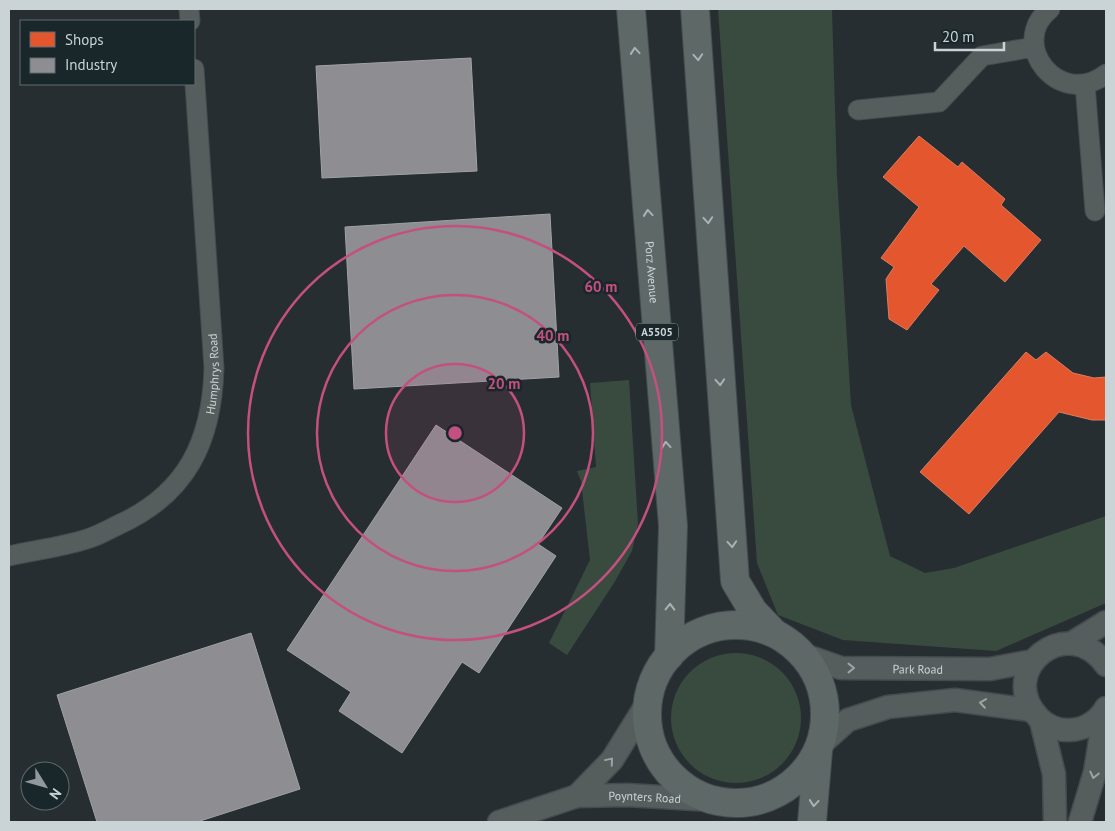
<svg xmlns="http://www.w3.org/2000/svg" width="1115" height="831" viewBox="0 0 1115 831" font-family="'PT Sans',sans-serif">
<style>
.green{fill:#394b3e}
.shops{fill:#e4572e;stroke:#dc7c60}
.industry{fill:#8d8d92;stroke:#9fa2a6}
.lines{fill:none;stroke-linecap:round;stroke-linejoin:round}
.minor-casing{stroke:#444b4e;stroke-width:21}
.tertiary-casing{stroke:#444b4e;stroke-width:25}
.primary-casing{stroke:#444b4e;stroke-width:30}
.minor{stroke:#565e5d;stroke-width:19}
.tertiary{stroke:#565e5d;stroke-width:22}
.primary{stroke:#5d6867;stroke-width:28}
.oneway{stroke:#a9b3b5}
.oneway2{stroke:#9ca4a6}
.ring{fill:none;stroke:#c45080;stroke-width:2.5}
.labels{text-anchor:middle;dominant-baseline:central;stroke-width:5;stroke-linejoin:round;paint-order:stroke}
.shield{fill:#19272b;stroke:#959fa3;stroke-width:1}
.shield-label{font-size:11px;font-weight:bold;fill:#cad3d6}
.street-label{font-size:12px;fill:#cad3d6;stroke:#19272b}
.centre{fill:#c45080;stroke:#19272b;stroke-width:2.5}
.ring-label{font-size:15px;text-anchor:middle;font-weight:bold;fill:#c45080;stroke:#19272b;stroke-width:5;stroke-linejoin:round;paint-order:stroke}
</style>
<rect width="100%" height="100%" fill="#262e31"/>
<g class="green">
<polygon points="718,9 832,9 837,177 851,405 890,556 925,573 954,568 1106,516 1106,603 996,651 843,640 778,615 757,563"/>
<polygon points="629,380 638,524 632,551 614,583 567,655 549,643 590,560 581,481 577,471 596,467 590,383"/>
<circle cx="736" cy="718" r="65"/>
</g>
<g class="shops">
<polygon points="919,136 958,167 962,162 1005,199 1001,205 1041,240 1005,282 964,246 931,284 939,290 907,330 889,319 886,279 894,267 881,258 919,207 883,177"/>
<polygon points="1026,352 1036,360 1046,352 1073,373 1094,378 1106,377 1106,420 1092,420 1059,412 969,514 920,472"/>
</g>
<g class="industry">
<polygon points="471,58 477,171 322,178 316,66"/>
<polygon points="550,214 559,377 354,389 345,227"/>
<polygon points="436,425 562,508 538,544 556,556 479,673 462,662 402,753 339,711 351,692 287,650"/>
<polygon points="251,633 300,789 197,822 97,822 57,695"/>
</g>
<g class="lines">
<defs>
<g id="minor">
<polyline points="189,9 190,21"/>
<path d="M1050 9C1007 43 1059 110 1106 74"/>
<polyline points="1085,84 1095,211"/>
<polyline points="858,110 939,102 982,56 1034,47"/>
<path id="s1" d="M9 556C35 550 62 547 87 539 97 536 108 530 118 525 187 494 212 441 214 368L194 69"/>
</g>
<g id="tertiary">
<polyline points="1072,643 1106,622"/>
<path id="s2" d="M804 655 841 668 990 669 1033 661"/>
<path d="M1106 665C1068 611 995 670 1038 717 1045 725 1058 731 1069 730 1084 730 1099 721 1106 708"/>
<polyline points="1041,721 1054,774 1055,822"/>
<polyline points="820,745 848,720 888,707 955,700 1031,710"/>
<polyline points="577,796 612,760 648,702"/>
<path id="s3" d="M499 822 577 796 627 795 711 800"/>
<polyline points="1080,822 1095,772 1105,710"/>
</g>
<g id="primary">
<path id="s4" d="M631 9 673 526 669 656"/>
<polyline points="695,9 735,581 753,611 774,633"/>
<circle cx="736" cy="714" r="89"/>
<polyline points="812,822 818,751"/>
</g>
</defs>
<use href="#minor" class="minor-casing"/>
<use href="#tertiary" class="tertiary-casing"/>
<use href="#primary" class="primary-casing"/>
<use href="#minor" class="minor"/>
<use href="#tertiary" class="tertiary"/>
<use href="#primary" class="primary"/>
</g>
<defs><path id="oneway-chevron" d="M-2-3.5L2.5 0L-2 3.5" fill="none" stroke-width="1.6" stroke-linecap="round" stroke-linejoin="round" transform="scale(1.25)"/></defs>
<g class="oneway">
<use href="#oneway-chevron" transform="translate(635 51) rotate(-95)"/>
<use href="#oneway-chevron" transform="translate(698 57) rotate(86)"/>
<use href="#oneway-chevron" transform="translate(648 213) rotate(-95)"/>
<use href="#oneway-chevron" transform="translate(708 220) rotate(86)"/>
<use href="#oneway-chevron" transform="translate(720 382) rotate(86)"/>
<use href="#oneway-chevron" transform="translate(666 445) rotate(-95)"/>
<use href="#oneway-chevron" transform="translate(732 544) rotate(86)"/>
<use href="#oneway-chevron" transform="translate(670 607) rotate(-89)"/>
<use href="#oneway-chevron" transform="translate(814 803) rotate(95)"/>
</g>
<g class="oneway2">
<use href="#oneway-chevron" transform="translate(851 668)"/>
<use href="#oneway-chevron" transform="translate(983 703) rotate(-172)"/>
<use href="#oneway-chevron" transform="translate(610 761) rotate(-50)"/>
<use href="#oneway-chevron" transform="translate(1094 775) rotate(103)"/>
</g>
<circle cx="455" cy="433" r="69" fill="#c45080" fill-opacity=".12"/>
<g class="ring">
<circle cx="455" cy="433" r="69"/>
<circle cx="455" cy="433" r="138"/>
<circle cx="455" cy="433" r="207"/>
</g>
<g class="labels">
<rect class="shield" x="636" y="323.5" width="42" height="17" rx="4"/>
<g class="shield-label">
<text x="657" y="332">A5505</text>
</g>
<g class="street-label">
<text stroke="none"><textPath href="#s4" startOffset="264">Porz Avenue</textPath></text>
<text stroke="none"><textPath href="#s1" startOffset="304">Humphrys Road</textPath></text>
<text stroke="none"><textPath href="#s2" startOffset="116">Park Road</textPath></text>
<text stroke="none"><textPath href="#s3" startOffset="150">Poynters Road</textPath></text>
</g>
</g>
<circle cx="455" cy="433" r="8" class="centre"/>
<g class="ring-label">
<text x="601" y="292">60 m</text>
<text x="553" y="341">40 m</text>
<text x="504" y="389">20 m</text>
</g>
<rect width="1115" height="831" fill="none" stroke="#cad3d6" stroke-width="20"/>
<rect x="20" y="20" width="175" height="65" fill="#19272b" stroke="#606c6f"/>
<rect x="30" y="32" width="25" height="15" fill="#e4572e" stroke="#606c6f"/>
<text x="65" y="45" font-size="15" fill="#cad3d6">Shops</text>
<rect x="30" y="58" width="25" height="15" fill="#8d8d92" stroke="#606c6f"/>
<text x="65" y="70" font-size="15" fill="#cad3d6">Industry</text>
<g transform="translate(45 786) rotate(127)"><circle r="24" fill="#19272b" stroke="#606c6f"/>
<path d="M0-4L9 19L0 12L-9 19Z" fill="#91999c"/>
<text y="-8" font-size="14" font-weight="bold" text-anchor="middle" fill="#cad3d6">N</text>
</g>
<path d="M935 42v8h69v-8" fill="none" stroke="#cad3d6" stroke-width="2.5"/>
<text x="942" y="42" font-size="15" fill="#cad3d6" stroke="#19272b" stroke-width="4" paint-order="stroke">20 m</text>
</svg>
